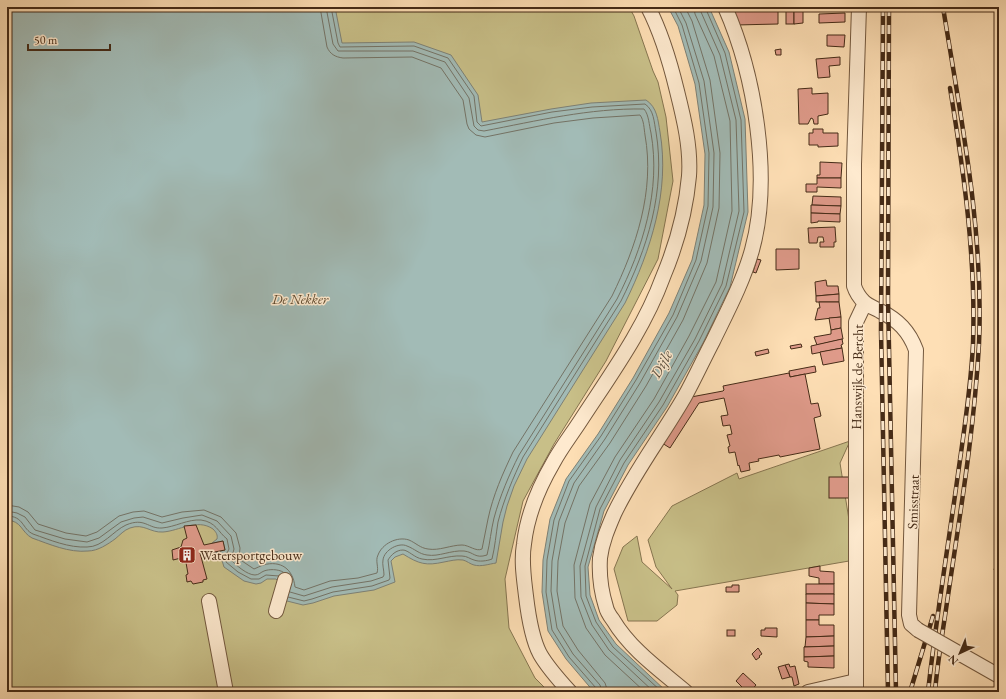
<svg xmlns="http://www.w3.org/2000/svg" width="1006" height="699" viewBox="0 0 1006 699" font-family="'EB Garamond',serif">
<style>
.green{fill:#c8bf88;stroke:#867550}
.water{fill:#a2bbb6;stroke:#7d8176}
.lines{fill:none;stroke-linecap:round;stroke-linejoin:round}
.shore{stroke:#747366;stroke-width:1}
.building{fill:#e09b8b;stroke:#452b17}
.minor-casing{stroke:#73583e;stroke-width:16}
.minor{stroke:#feeacf;stroke-width:14}
.rail-casing{stroke:#452b17;stroke-width:4.5}
.rail{stroke:#feeacf;stroke-width:3;stroke-dasharray:9;stroke-linecap:butt}
.minor-bridge-casing{stroke:#73583e;stroke-width:16;stroke-linecap:butt}
.minor-bridge{stroke:#feeacf;stroke-width:14}
.labels{text-anchor:middle;dominant-baseline:central;stroke-width:3;stroke-linejoin:round;paint-order:stroke}
.park-label{font-size:14px;font-style:italic;fill:#5f492e;stroke:#feeacf}
.street-label{font-size:14px;fill:#452b17;stroke:#feeacf}
.poi-label{font-size:14px;fill:#452b17;stroke:#feeacf;text-anchor:start}
.water-label{font-size:15px;font-style:italic;fill:#5c4f3f;stroke:#feeacf}
</style>
<rect width="100%" height="100%" fill="#fedfb5"/>
<filter id="stains"><feTurbulence type="fractalNoise" baseFrequency=".005" numOctaves="4"/><feColorMatrix values="0 0 0 0 .2 0 0 0 0 .09 0 0 0 0 .02 0 0 0 .5 -.17"/></filter>
<radialGradient id="worn" r=".72"><stop offset=".6" stop-color="#630" stop-opacity="0"/><stop offset="1" stop-color="#630" stop-opacity=".3"/></radialGradient>
<g class="green">
<polygon points="7,7 629,7 634,16 653,71 658,82 666,117 673,181 658,259 606,361 554,444 523,501 505,579 509,628 535,678 549,692 7,692"/>
<polygon points="850,441 840,463 849,520 849,561 675,591 678,595 677,605 657,621 628,621 614,569 623,547 637,536 642,562 672,589 656,567 648,540 672,506 737,473 739,479"/>
</g>
<g class="water">
<path d="M7 7H335L342 43 414 42 451 55 478 95 482 122 551 109 591 103 646 100C657 107 658 120 660 132 670 191 651 250 625 303L527 459 514 486 507 506 503 522 496 563C489 564 481 567 474 565 470 564 467 561 463 560 456 559 450 561 444 562 426 566 419 564 403 554L395 557 391 561 395 582 374 590 334 596 313 603 303 605 275 598 280 583 276 579H267L261 583 256 584 244 581 224 567 220 554 213 553 225 550 223 541 212 543 217 539C218 535 216 532 213 529 197 518 179 531 163 532 150 533 144 523 130 528 124 530 120 535 115 539 108 544 98 551 88 551 69 553 49 544 32 538 21 532 22 521 7 520Z"/>
<polygon points="668,7 709,7 729,52 745,119 748,212 730,287 703,343 667,407 628,465 604,511 588,567 590,595 599,620 616,644 667,692 594,692 566,659 548,631 542,592 543,560 550,519 566,479 598,434 633,378 669,313 692,260 704,205 705,154 695,84 678,26"/>
</g>
<g class="lines">
<g class="shore">
<path d="M7 505 19 507 28 512 38 524 66 533 86 536 97 532 119 516 133 512 144 511 162 517 182 512 204 510 221 517 236 533 240 548 239 559 254 569C257 568 260 566 263 565 281 560 293 569 295 587L304 590 330 581 358 578 377 573C379 567 375 561 378 555 382 544 397 536 409 540 416 543 420 548 428 549 439 551 451 545 462 545 469 545 476 552 482 549 484 539 486 529 488 519 493 495 503 473 513 452L612 296C636 247 655 191 645 135 644 129 644 120 640 115L593 118 554 123 485 137 476 135 469 129 467 124 463 100 441 68 412 57 343 58C335 57 330 54 327 47L320 7"/>
<path d="M7 511 17 513 25 517 35 530 65 539 87 542 99 538 121 522 134 518 143 517 162 523 183 518 202 515 217 521 231 536 234 549 231 560C236 565 247 575 255 575 259 575 261 572 264 571 269 569 278 569 283 572"/>
<path d="M7 516C24 516 22 529 33 534 50 540 69 548 87 547 103 547 113 531 126 525 145 517 148 529 162 528 175 527 188 519 201 520 216 522 218 532 227 539L229 549 226 555V562L238 572 251 579H259L266 575 279 576"/>
<path d="M290 592 304 596 332 587 371 581 383 577 384 575C384 570 382 564 383 560 384 550 399 542 407 546 415 549 419 554 427 555 439 557 451 550 464 551 474 552 475 559 487 555 490 543 491 530 494 518 500 496 509 475 519 455L617 299C643 248 661 190 651 133 649 125 649 115 644 109 590 108 536 121 484 131L478 130 474 126 469 98 445 62 413 51H338L333 44 326 7"/>
<path d="M288 597 304 601 312 599 333 592 372 586 389 580 390 578 388 560C391 555 396 550 403 550 408 550 415 558 422 559 436 562 448 555 462 556 467 556 470 559 474 560 479 562 487 561 492 559 495 547 496 534 498 522 504 499 513 478 523 457L621 301C647 249 666 191 656 132 654 122 654 110 645 104L592 107 552 112 481 126 477 122 474 96 448 58 414 46 340 47 338 43 331 7"/>
<polyline points="597,692 596,688 569,657 552,630 546,592 547,560 554,520 569,481 601,436 636,380 673,315 696,260 708,206 709,153 699,83 682,25 673,7"/>
<polyline points="602,692 600,685 573,654 557,628 551,591 552,561 559,521 574,483 605,439 640,383 677,317 701,261 713,207 714,153 704,81 686,23 678,7"/>
<polyline points="608,692 605,683 578,650 563,626 557,591 558,561 565,523 579,486 610,443 646,386 683,320 707,263 719,208 720,153 710,80 692,21 685,7"/>
<polyline points="645,692 605,655 586,628 575,598 574,565 590,504 615,457 654,399 689,336 716,282 732,211 730,121 714,56 695,14 694,7"/>
<polyline points="654,692 609,650 592,625 581,597 580,566 596,507 620,460 659,402 695,339 722,284 739,211 736,120 720,55 701,12 700,7"/>
<polyline points="662,692 613,647 596,622 586,596 585,566 600,509 624,463 663,405 699,341 726,286 744,212 741,120 725,53 705,7"/>
</g>
</g>
<g class="building">
<polygon points="731,7 778,7 778,24 736,25"/>
<rect x="786" y="7" width="8" height="17"/>
<polygon points="794,7 811,7 811,10 803,11 803,23 794,24"/>
<polygon points="845,13 845,22 819,23 819,14"/>
<polygon points="827,35 845,35 844,47 827,46"/>
<polygon points="781,49 781,55 776,55 775,50"/>
<polygon points="840,57 840,65 829,66 830,77 818,78 816,59"/>
<polygon points="812,88 812,94 828,93 828,114 818,116 818,124 814,124 813,119 811,118 808,124 799,124 798,89"/>
<polygon points="813,129 823,129 823,133 838,133 838,146 818,147 818,145 809,145 809,133 813,133"/>
<polygon points="820,162 842,163 841,178 817,178 817,175 820,175"/>
<polygon points="817,178 841,178 841,188 817,187 817,192 806,192 806,184 817,184"/>
<polygon points="813,196 841,197 841,206 812,205"/>
<polygon points="811,205 841,206 840,214 811,213"/>
<polygon points="811,213 840,214 840,222 818,221 818,222 811,223"/>
<polygon points="835,227 836,242 834,242 834,247 820,247 820,242 824,242 823,237 818,237 817,243 809,243 808,228"/>
<polygon points="776,249 799,249 799,269 776,270"/>
<polygon points="757,259 761,260 756,273 753,272"/>
<polygon points="826,280 827,286 838,286 839,294 816,296 815,282"/>
<polygon points="839,294 839,302 816,302 816,296"/>
<polygon points="819,302 839,302 841,317 815,320 818,308 820,308"/>
<polygon points="841,317 841,328 831,330 829,318"/>
<polygon points="841,328 843,339 817,345 814,337 831,334 831,330"/>
<polygon points="842,339 843,344 841,345 842,348 812,354 811,346"/>
<polygon points="801,344 802,347 791,349 790,346"/>
<polygon points="842,348 844,361 823,365 820,352"/>
<polygon points="768,349 769,353 756,356 755,352"/>
<polygon points="815,366 816,372 790,377 789,371"/>
<polygon points="789,373 790,377 805,374 811,404 818,403 821,416 814,418 820,449 780,457 779,455 758,459 759,461 749,463 750,470 741,472 739,465 738,466 735,452 729,453 728,447 730,446 727,435 732,434 730,425 723,426 721,416 728,415 724,398 699,403 670,448 662,443 691,397 723,391 724,390 723,386"/>
<rect x="829" y="477" width="21" height="21"/>
<polygon points="196,525 204,545 223,541 225,550 204,554 204,553 200,553 207,579 203,580 203,582 193,584 191,581 187,582 186,575 188,574 185,557 173,560 172,550 181,547 183,540 187,538 184,526"/>
<polygon points="999,550 999,571 994,570"/>
<polygon points="820,566 820,571 834,572 834,584 819,584 819,578 809,576 809,568"/>
<rect x="806" y="584" width="28" height="10"/>
<polygon points="732,585 739,585 739,592 726,592 726,587 732,587"/>
<polygon points="806,594 834,594 834,604 806,603"/>
<polygon points="806,603 834,604 834,615 819,615 819,620 806,620"/>
<polygon points="806,620 819,620 819,625 834,625 834,636 806,637"/>
<polygon points="765,628 777,628 777,637 761,636 761,630 765,630"/>
<rect x="727" y="630" width="8" height="6"/>
<polygon points="834,636 834,646 804,647 805,647 806,637"/>
<polygon points="834,646 834,656 804,657 804,647"/>
<polygon points="758,648 762,654 759,656 760,657 756,660 752,654"/>
<polygon points="834,656 834,668 808,667 808,662 804,661 804,657"/>
<polygon points="789,664 790,667 795,666 799,684 794,686 792,677 790,677 785,665"/>
<polygon points="785,665 790,677 782,679 778,667"/>
<polygon points="743,673 756,685 750,692 740,692 743,688 736,681"/>
</g>
<g class="lines">
<defs>
<g id="minor">
<path d="M859 7 854 164V286C856 292 859 297 864 302 868 306 875 308 880 311 898 320 909 331 916 350L909 615 911 624 918 630"/>
<polyline points="209,601 226,692"/>
<polyline points="276,611 285,580"/>
<path d="M570 692C559 680 548 668 540 654 532 639 528 613 526 596 524 579 521 561 524 544 527 517 539 487 553 463 561 448 572 434 581 420 611 374 644 329 663 277 676 246 686 210 689 176 691 148 684 119 677 91 670 62 662 34 648 7"/>
<path d="M686 692C660 670 631 650 613 620 610 616 607 612 606 607 601 591 599 574 600 558 602 542 608 528 614 514 634 472 662 436 685 396 695 378 703 360 713 341 727 312 743 282 752 250 772 178 755 75 725 7"/>
<polyline points="808,692 856,681"/>
<polyline points="856,692 856,322 865,303"/>
</g>
</defs>
<use href="#minor" class="minor-casing"/>
<use href="#minor" class="minor"/>
<defs>
<g id="rail">
<polyline points="883,7 881,331 888,692"/>
<polyline points="889,7 888,299 896,692"/>
<polyline points="910,692 933,616"/>
<path d="M928 692C936 619 948 547 958 474 964 431 971 387 973 344 976 258 964 173 950 88"/>
<path d="M935 692C937 667 941 642 945 616 958 526 974 435 979 344 984 231 961 119 943 7"/>
</g>
</defs>
<use href="#rail" class="rail-casing"/>
<use href="#rail" class="rail"/>
<defs>
<polyline id="minor-bridge" points="918,630 999,676"/>
</defs>
<use href="#minor-bridge" class="minor-bridge-casing"/>
<use href="#minor-bridge" class="minor-bridge"/>
</g>
<defs>
<symbol id="building-square" viewBox="-11 -11 22 22"><rect x="-9" y="-9" width="18" height="18" rx="4" fill="#8f2418" stroke="#feeacf"/><path d="M-4-6H4V6H1V3H-1V6H-4ZM-2.5-4.3h1.7v1.8h-1.7ZM.8-4.3h1.7v1.8H.8ZM-2.5-1h1.7V.8h-1.7ZM.8-1h1.7V.8H.8Z" fill="#fff"/></symbol>
</defs>
<g fill-rule="evenodd">
<use href="#building-square" x="177" y="545" width="20" height="20"/>
</g>
<g class="labels">
<g class="park-label">
<text x="300" y="299">De Nekker</text>
</g>
<g class="street-label">
<text transform="translate(857 377) rotate(-89)">Hanswijk de Bercht</text>
<text transform="translate(913 502) rotate(-88)">Smisstraat</text>
</g>
<g class="poi-label">
<text x="200" y="555">Watersportgebouw</text>
</g>
<g class="water-label">
<text transform="translate(661 364) rotate(-61)">Dijle</text>
</g>
</g>
<rect width="1006" height="699" fill="none" stroke="#fedfb5" stroke-width="24"/>
<rect x="8" y="8" width="990" height="683" fill="none" stroke="#452b17" stroke-width="2"/>
<rect x="12" y="12" width="982" height="675" fill="none" stroke="#452b17"/>
<g transform="translate(960 653) rotate(224)" stroke="#feeacf" stroke-width="3" paint-order="stroke">
<path d="M0-3L7 15L0 10L-7 15Z" fill="#452b17"/>
<text y="-6" font-size="11" font-weight="bold" text-anchor="middle" fill="#452b17">N</text>
</g>
<path d="M28 44v6h82v-6" fill="none" stroke="#452b17" stroke-width="2"/>
<text x="34" y="44" font-size="12" fill="#452b17" stroke="#feeacf" stroke-width="3" paint-order="stroke">50 m</text>
<rect width="100%" height="100%" filter="url(#stains)"/>
<rect width="100%" height="100%" fill="url(#worn)"/>
</svg>
